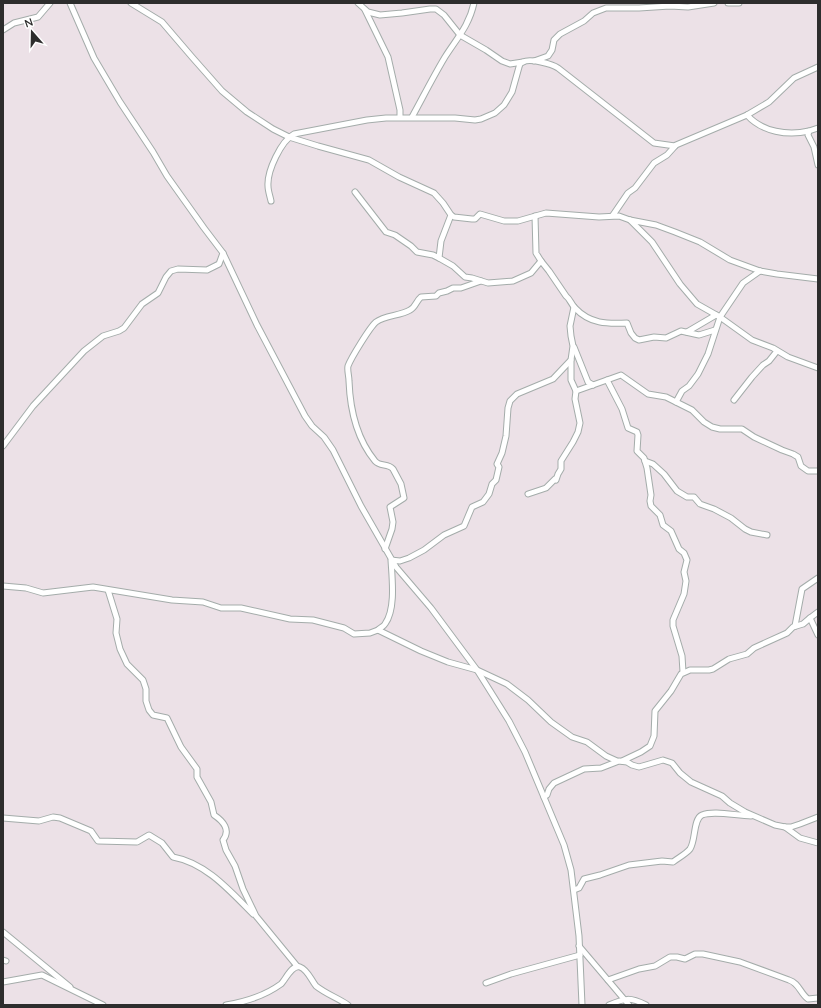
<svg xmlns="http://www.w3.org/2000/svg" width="821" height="1008" viewBox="0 0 821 1008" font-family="Quicksand,sans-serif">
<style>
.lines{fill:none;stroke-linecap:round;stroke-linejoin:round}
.minor-casing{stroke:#a4acaa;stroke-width:7}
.minor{stroke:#fff;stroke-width:5}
</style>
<rect width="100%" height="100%" fill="#ece1e7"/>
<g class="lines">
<defs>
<g id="minor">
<polyline points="70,3 94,58 120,102 153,152 167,176 204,228 223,253 257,325 305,416 312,426 324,437 333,450 361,506 396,567 431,608 477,670 509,721 525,752 564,845 571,870 579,936 582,1005"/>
<polyline points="131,3 162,22 192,57 222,91 247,112 273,129 289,137 318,146 369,160 399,177 434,193 443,203 451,215 454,217 472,219 475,219 480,214 504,221 518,221 546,213 599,217 619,216 630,220 656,225 675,232 700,242 730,260 760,271 777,274 818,279"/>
<polyline points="358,3 368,12 380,15 402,13 430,9 436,9 444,15 460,35 486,50 502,61 510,64 523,62"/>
<polyline points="728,3 739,3"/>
<polyline points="365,10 388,57 400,110 400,117"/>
<polyline points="3,30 14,23 38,17 50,3"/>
<polyline points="534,61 548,56 552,50 554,40 560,34 584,21 593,13 606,8 639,8 670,6 688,7 714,3"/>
<path d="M747 115C762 132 788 136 809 131"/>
<path d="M412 117C423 97 433 77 445 57 457 38 469 26 474 3"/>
<polyline points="818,128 809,131 808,135 814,147 818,165"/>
<polyline points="355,192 386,232 395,235 411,246 417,252 433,255 439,258"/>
<path d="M271 201C270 196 268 191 268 186 267 171 281 141 294 134L367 120 386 118H455L475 120 481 119 495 113 504 105 512 92 519 67C520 64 520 63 523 62 530 58 552 64 558 68L654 143 675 146"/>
<polyline points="451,215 441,241 439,258 453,266 465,277 472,278 488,283 513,281 531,273 541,261"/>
<polyline points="613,215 628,193 635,188 654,163 667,155 676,145 747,115 769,102 794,78 818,67"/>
<path d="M535 216 536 253 541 261 549 271 566 296C570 299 571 304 575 308 590 324 607 324 627 323L631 333 635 338 639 340 654 337 666 338 681 331 699 335 715 330"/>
<polyline points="630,220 652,242 680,284 697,304 720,317 752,340 773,348 788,357 818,368"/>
<polyline points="687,332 716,315"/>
<polyline points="574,347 588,382 593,385"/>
<polyline points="607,380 622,409 628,428 637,432 638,435 637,451 644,458 647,468 651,495 650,501 651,506 660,515 663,525 671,531 679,549 684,553 687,560 684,572 686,581 684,594 673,620 673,626 682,656 683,672"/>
<polyline points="576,391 621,375 648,394 666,397 692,410 704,422 712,427 720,429 742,429 754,437 782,450 793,454 798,457 801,466 808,471 818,471"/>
<polyline points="734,400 752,377 763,365 769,361 777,351"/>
<polyline points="676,402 682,391 689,386 698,374 708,354 720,317 743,283 760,271"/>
<polyline points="3,446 33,406 84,351 103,336 119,331 124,328 142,304 158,293 166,277 171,271 178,269 207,270 219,264 223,253"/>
<polyline points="645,461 653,464 664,474 677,491 687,497 694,497 700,504 714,509 731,518 745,529 751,532 767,535"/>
<polyline points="528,494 546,488 555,479 556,480 558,474 561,469 561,461 573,442 578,432 580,423 575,399 576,391 571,380 571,360"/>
<path d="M385 549 392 529 393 522 390 507 404 498 401 484 393 469C388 463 380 467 375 461 357 439 350 408 349 381 349 376 347 370 348 366 351 358 370 327 376 322 385 315 400 316 410 310 416 307 416 301 421 297L436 296 439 293 447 291 453 288H461L481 281"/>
<polyline points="3,586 26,588 43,593 93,587 172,600 203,602 221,608 241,608 290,619 313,620 344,628 354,634 370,633 378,630 421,651 448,662 477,670 507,684 528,700 551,722 572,737 587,742 606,756 617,761"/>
<path d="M108 590 117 619 116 633 120 649 127 664 143 680 146 689V701L149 710 153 715 167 718 181 747 197 769V777L211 802 214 815C223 821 231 830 223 840L226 850 235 866 243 889 256 916 297 966"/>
<polyline points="810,618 818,612"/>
<polyline points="795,626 802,589 818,578"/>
<path d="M378 630C380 628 384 626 385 624 396 609 392 578 391 560L400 561 409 558 424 550 444 535 464 526 472 507 483 502 489 494 492 484 496 480 499 467 497 464 502 453 506 436 508 408 510 401 517 394 553 379 571 360 573 346 571 336 570 326 574 307"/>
<polyline points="622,761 641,752 650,746 654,736 655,711 671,691 681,674 690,670 709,670 713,669 729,659 747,654 754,648 787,633 793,627 803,624 810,618 818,635"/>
<polyline points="544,797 547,795 549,789 554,783 584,769 601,768 619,761 627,762 632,765 639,767 663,760 672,763 680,773 691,782 722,796 730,803 745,812 775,825 785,827 791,827 800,824 818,817"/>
<path d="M3 818 39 821 53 817 60 818 91 831 98 841 137 842 149 835 162 843 173 857C206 863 230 891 253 914"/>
<polyline points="785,827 800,838 818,843"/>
<path d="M574 890 579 888 584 879 600 875 629 865 662 861 673 862C678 858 686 854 690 849 696 840 693 819 702 815 714 810 737 816 751 816"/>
<polyline points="3,932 70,987"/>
<polyline points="579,946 629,1005"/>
<polyline points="3,960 6,961"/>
<path d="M608 980 639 969 655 966 670 957H677L685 959 695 954H703L740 962 789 980C799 983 800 993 808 999L818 998"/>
<polyline points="3,982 42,975 103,1005"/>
<polyline points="486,983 511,974 580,955"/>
<path d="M226 1005C244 1002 266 995 281 984 286 979 292 964 300 967 308 970 311 980 316 986 326 994 338 998 348 1005"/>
<path d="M609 1005C625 998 630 997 646 1005"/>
</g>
</defs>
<use href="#minor" class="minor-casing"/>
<use href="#minor" class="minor"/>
</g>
<rect width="821" height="1008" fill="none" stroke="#2d2d2d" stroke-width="8"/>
<g transform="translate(32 32) rotate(340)" stroke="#ffffff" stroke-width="3" paint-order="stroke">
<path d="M0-3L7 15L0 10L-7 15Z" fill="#2d2d2d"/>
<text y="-6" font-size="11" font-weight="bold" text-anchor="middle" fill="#2d2d2d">N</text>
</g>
</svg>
